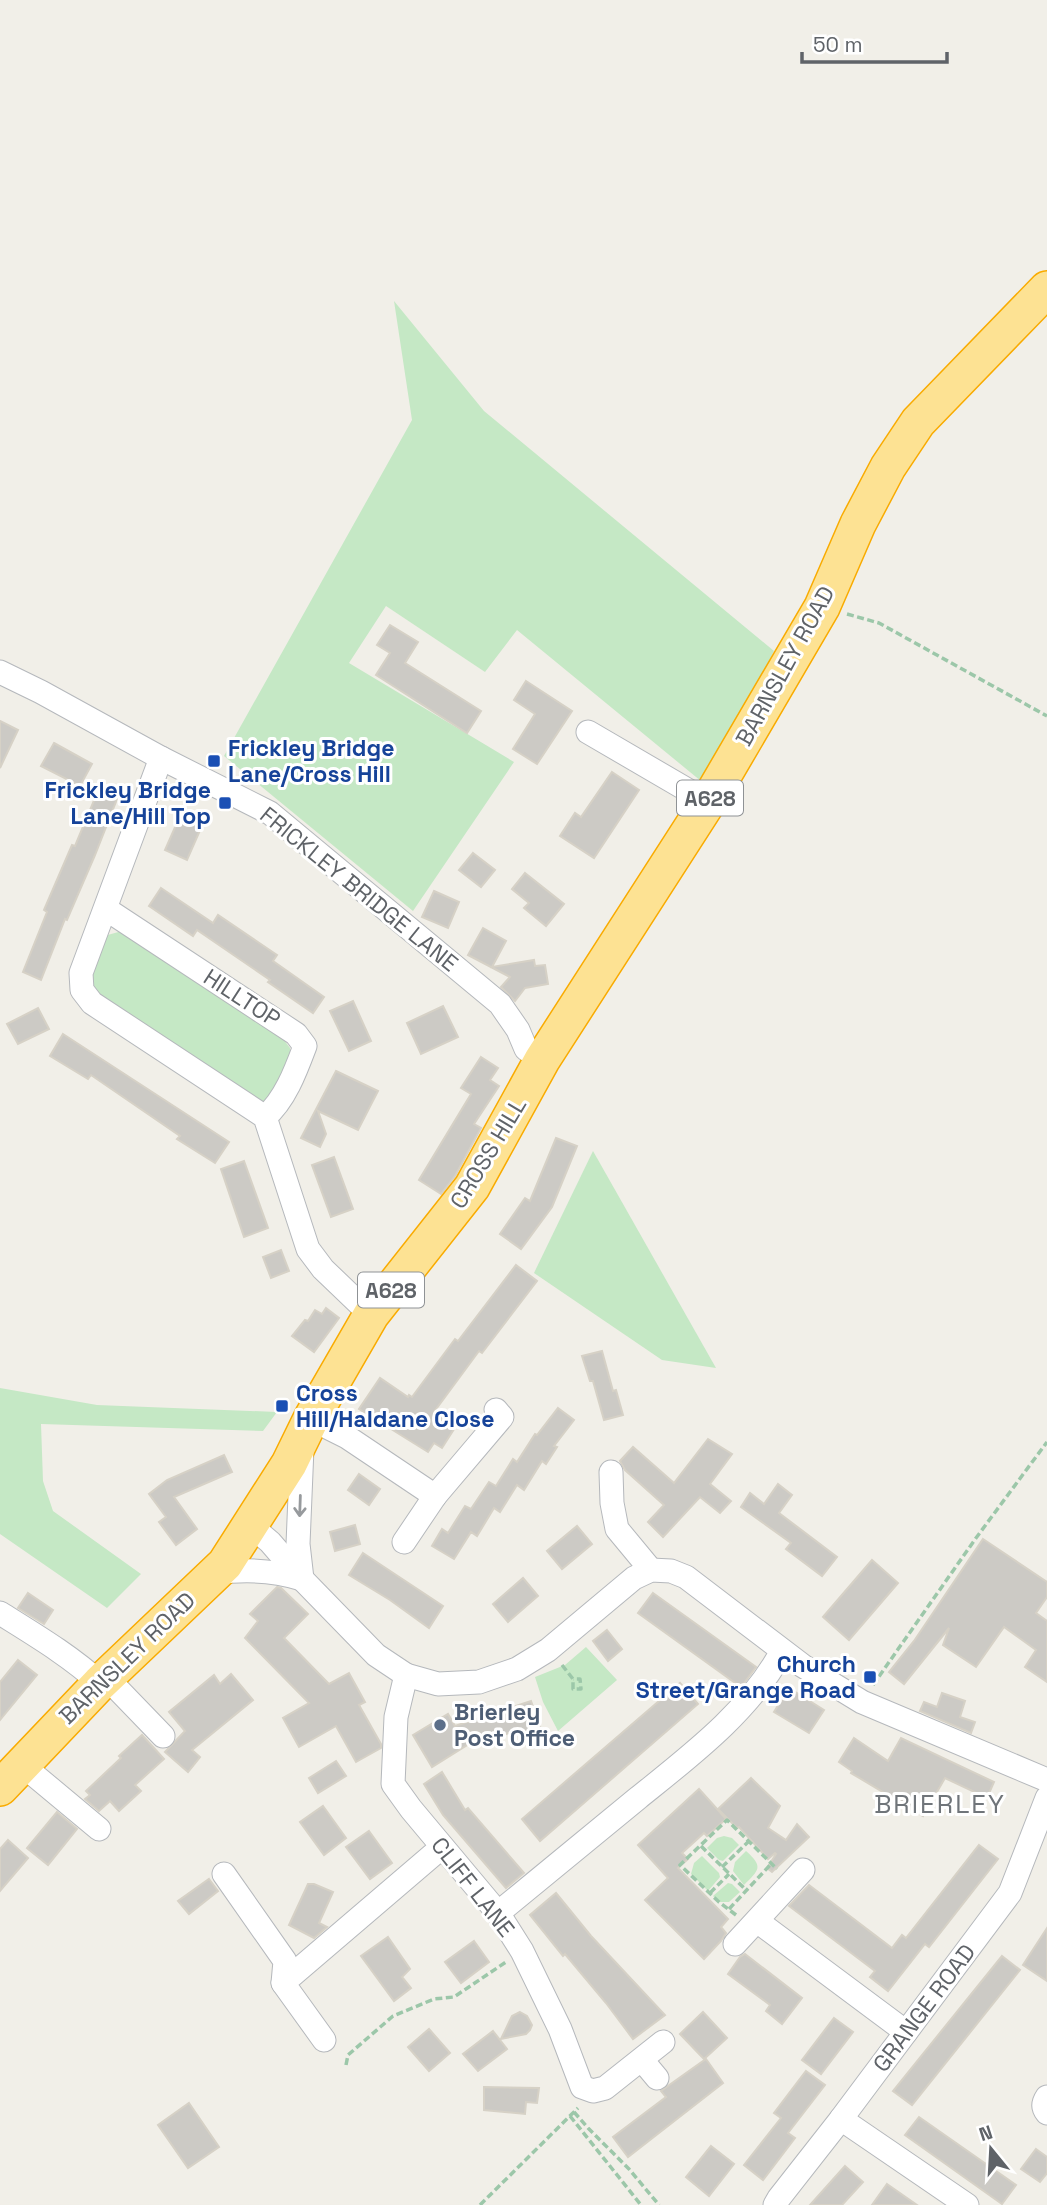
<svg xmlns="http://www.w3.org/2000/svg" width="1047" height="2205" viewBox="0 0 1047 2205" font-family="'Space Grotesk',sans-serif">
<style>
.green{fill:#c5e8c5}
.building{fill:#cccac5;stroke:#d6d1c6;stroke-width:2}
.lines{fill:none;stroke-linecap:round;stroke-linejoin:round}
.minor-casing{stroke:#b5b8bc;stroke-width:25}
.highway-casing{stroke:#f9ab00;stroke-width:38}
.path{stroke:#9cc7a9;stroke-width:3.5;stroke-dasharray:7 3.5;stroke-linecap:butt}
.minor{stroke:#fff;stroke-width:23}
.highway{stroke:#fde293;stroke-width:35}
.oneway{stroke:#979a9d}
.transit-dot{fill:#1a4fb4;stroke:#fff;stroke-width:2.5}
.service-dot{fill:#5c6f8a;stroke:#fff;stroke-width:2.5}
.labels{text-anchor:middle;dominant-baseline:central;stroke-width:6;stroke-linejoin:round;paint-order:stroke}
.shield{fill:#fff;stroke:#8f9295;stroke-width:2}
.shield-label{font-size:21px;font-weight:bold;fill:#5f6368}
.street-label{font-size:23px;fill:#5f6368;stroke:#fff}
.transit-label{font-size:23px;font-weight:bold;fill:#164399;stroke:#fff;text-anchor:start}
.service-label{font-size:23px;font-weight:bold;fill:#4e5e75;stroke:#fff;text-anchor:start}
.quarter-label{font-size:26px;letter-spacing:2px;fill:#70757a;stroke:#fff}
</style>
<rect width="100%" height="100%" fill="#f1efe8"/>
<g class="green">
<polygon points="394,301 484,411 774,651 707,786 517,630 485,672 386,606 349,663 514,762 413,911 224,756 412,420"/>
<polygon points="122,931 281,1036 290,1048 291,1059 272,1098 263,1102 253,1103 104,1001 93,989 90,980 104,936"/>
<polygon points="593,1151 716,1368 662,1360 534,1273"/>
<polygon points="0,1388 97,1405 277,1412 263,1431 41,1424 43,1481 53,1511 141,1574 107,1608 0,1534"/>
<polygon points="586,1647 617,1680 558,1731 543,1702 535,1677 565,1665"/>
<polygon points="724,1836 732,1838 739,1845 723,1861 719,1860 707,1848 717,1838"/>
<path d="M746 1851C764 1867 759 1870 744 1885L733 1871 735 1862Z"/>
<polygon points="702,1856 719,1873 720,1877 708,1891 691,1874 694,1863"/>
<polygon points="728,1883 732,1884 740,1892 729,1902 719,1902 713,1896"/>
</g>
<g class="building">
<polygon points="390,625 418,642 405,663 481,711 467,733 376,675 390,653 377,645"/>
<polygon points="526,681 572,711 537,764 513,749 535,714 514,700"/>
<polygon points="0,721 18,730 0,768"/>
<polygon points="54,743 92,764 80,786 41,766"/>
<polygon points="612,772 639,790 594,858 560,836 575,813 581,817"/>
<polygon points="100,786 119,794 95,855 67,920 65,919 41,980 23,972 47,912 44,910 72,845 75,846"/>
<polygon points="183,809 205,819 187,860 165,850"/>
<polygon points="473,853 495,870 481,887 459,870"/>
<polygon points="525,873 564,904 546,926 524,908 529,903 512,889"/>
<polygon points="161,888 213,923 218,915 277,955 273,961 324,997 313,1013 268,982 270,980 197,930 193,936 149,906"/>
<polygon points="434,891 459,902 448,928 422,917"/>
<polygon points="483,928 506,941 492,967 534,960 535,966 545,965 548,984 525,988 515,1001 501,987 510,977 468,955"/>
<polygon points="353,1001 371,1041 349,1051 330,1011"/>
<polygon points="443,1006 458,1037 421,1054 407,1023"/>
<polygon points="38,1008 49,1029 18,1044 7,1024"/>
<polygon points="63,1034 229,1142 215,1163 177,1139 180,1136 91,1075 88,1079 50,1056"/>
<polygon points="481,1057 498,1068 490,1080 499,1086 474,1124 481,1128 455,1176 441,1194 419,1180 471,1094 461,1088"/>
<polygon points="336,1071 378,1091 358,1130 318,1111 326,1134 320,1147 301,1138"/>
<polygon points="556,1138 577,1146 552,1207 521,1249 500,1234 525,1198 530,1201"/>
<polygon points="334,1157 353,1209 331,1217 312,1165"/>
<polygon points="244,1161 268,1228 244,1237 221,1169"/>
<polygon points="281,1250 289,1271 271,1278 263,1257"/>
<polygon points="516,1265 537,1281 482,1353 479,1351 434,1412 456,1426 442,1448 434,1443 428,1452 359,1409 380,1378 408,1397 409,1395 412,1397 455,1339 458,1341"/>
<polygon points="326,1308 339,1318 314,1352 292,1336 305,1320 308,1321 315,1310 322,1314"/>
<polygon points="602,1351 613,1391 616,1390 623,1415 604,1420 593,1381 590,1381 582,1356"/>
<polygon points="558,1408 574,1420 554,1446 557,1447 546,1464 542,1461 524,1490 517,1485 500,1512 494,1508 477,1536 471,1532 454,1559 432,1546 442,1529 448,1533 465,1506 471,1509 489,1482 496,1486 513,1459 517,1462 535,1434 537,1435"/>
<polygon points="708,1439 732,1454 710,1484 731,1501 720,1513 700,1497 663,1537 648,1522 664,1505 625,1470 620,1461 633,1447 674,1483"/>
<polygon points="224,1455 232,1472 174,1497 197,1529 176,1545 159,1522 166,1517 149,1494 167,1480"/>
<polygon points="359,1474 380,1489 369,1505 348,1490"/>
<polygon points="778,1484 792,1495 779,1513 837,1557 822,1576 786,1549 791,1543 741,1507 750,1493 764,1504"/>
<polygon points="355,1525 360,1544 335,1551 330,1532"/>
<polygon points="577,1526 592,1544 562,1569 547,1551"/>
<polygon points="983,1539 1047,1582 1047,1597 1036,1613 1047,1621 1047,1682 1025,1667 1036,1650 1004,1627 976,1667 943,1645 949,1628 904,1684 889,1672 914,1641"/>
<polygon points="363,1553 443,1606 429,1628 390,1600 349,1575"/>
<polygon points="872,1560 898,1583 849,1640 823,1617"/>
<polygon points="523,1578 538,1596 508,1622 493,1604"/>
<polygon points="277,1587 281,1588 308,1614 284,1638 329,1684 349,1673 365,1702 359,1705 381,1744 381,1748 356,1762 336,1726 299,1747 283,1718 309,1703 245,1638 258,1621 250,1614"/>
<polygon points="28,1593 53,1610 44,1624 18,1608"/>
<polygon points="653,1593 756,1667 741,1687 638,1613"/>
<polygon points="607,1630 622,1649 608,1661 593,1641"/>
<polygon points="18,1660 37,1675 0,1720 0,1682"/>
<polygon points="231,1674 253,1700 192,1750 200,1757 188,1772 165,1752 185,1731 169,1712 214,1675 220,1684"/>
<polygon points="680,1683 698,1704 540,1841 522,1819"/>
<polygon points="789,1688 824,1710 809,1733 774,1712"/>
<polygon points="942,1693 965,1701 960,1717 975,1722 971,1733 920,1711 924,1702 937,1707"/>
<polygon points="531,1701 540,1726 520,1734 518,1730 478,1743 477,1739 432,1767 413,1735 448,1714 455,1726"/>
<polygon points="142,1735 164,1759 135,1785 141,1791 119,1811 110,1801 99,1811 85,1799 90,1795 86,1791 121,1758 119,1756"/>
<polygon points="854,1738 888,1761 901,1738 994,1782 987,1798 945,1778 923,1816 851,1773 852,1771 839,1762"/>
<polygon points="336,1761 346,1776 318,1793 309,1778"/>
<polygon points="442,1772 465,1810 468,1808 524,1873 506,1888 443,1815 424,1784"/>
<polygon points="751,1778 780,1806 768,1828 786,1840 797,1824 809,1837 772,1872 767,1868 776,1854 775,1853 768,1859 739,1827 737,1828 718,1809"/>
<polygon points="699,1789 726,1819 707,1836 704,1833 682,1853 688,1859 678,1868 728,1919 721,1927 726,1933 721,1941 704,1959 645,1900 668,1878 638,1845"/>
<polygon points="323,1806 346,1838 324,1855 300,1822"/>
<polygon points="57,1812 77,1829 48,1865 27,1848"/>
<polygon points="369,1831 392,1863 370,1879 346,1847"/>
<polygon points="8,1840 28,1858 0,1891 0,1849"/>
<polygon points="979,1845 998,1859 929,1947 925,1944 888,1991 870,1977 875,1971 789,1906 809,1885 892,1948 902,1935 906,1938"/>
<polygon points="209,1879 218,1891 189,1914 178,1901"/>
<polygon points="308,1884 314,1884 333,1892 319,1923 327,1927 314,1938 289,1925"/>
<polygon points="556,1893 591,1936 665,2015 633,2039 606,2003 565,1954 563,1956 530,1915"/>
<polygon points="1047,1928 1047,1981 1023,1965"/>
<polygon points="388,1937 410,1969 402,1977 411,1988 394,2001 361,1956"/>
<polygon points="474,1941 489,1962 461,1983 445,1962"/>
<polygon points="745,1954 802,1998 782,2024 766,2011 770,2005 728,1974 740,1957"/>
<polygon points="1002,1956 1020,1970 912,2105 893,2091"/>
<polygon points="520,2012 527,2016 532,2025 530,2030 526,2034 501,2039 512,2016"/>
<polygon points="703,2012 727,2038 704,2059 680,2034"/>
<polygon points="834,2018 853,2032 821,2074 802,2060"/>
<polygon points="429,2029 450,2053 429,2071 408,2047"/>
<polygon points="493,2031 507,2049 478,2071 463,2054"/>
<polygon points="706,2059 723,2083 628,2157 613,2137 666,2097 661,2091"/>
<polygon points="806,2071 825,2085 788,2133 795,2138 763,2180 744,2165 781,2118 774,2113"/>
<polygon points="484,2087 539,2088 537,2103 526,2102 525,2114 484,2110"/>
<polygon points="189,2103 219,2147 188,2168 158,2125"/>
<polygon points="919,2117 1016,2185 1002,2204 905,2135"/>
<polygon points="711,2146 734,2164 709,2196 686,2177"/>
<polygon points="1036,2149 1047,2157 1047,2173 1040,2182 1021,2169"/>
<polygon points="845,2166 863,2182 842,2205 810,2205"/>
<polygon points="887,2184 917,2205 872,2205"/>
</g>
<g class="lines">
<defs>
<g id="minor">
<polyline points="0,672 41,692 161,758 270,813 500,1004 518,1030 526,1049 542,1060"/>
<polyline points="588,732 708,802"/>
<polyline points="161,758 81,973 82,990 92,1003 265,1117 308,1249 323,1269 371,1315"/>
<path d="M106 909 296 1034 305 1046C296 1070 285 1100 265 1117"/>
<polyline points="311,1419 347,1437 435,1496"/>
<polyline points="611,1472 612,1503 617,1529 651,1570"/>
<polyline points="251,1526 270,1542 302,1579 376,1655 406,1675 438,1684 479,1682 517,1669 548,1650 634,1578 651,1570 671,1571 686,1577 803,1666 862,1702 1047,1780"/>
<polyline points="404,1542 435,1496 502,1417 496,1410"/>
<path d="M216 1573C245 1569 273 1570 302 1579L298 1544 302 1448"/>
<path d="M0 1613C35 1635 69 1655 100 1683"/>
<polyline points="406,1675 396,1717 393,1784 411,1809 498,1913 522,1951 560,2029 582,2087 593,2091 605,2088 663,2042"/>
<polyline points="106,1677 163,1736"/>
<polyline points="21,1764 99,1829"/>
<polyline points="224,1874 285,1961 283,1983"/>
<path d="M498 1913C544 1875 591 1837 638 1798 690 1756 750 1711 782 1651"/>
<polyline points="757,1921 906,2032"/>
<polyline points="735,1944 803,1870"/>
<polyline points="324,2040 283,1983 442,1847"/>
<polyline points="642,2060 657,2078"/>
<path d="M1047 2097C1043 2103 1042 2107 1047 2113"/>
<polyline points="841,2119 967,2205"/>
<polyline points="775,2205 779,2198 841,2119 1010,1893 1047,1798"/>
</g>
<polyline id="highway" points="0,1788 100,1683 225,1564 289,1464 311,1419 371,1315 472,1187 542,1060 708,802 822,607 858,524 888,467 918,422 1047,289"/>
</defs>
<use href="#minor" class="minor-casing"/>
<use href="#highway" class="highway-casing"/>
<g class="path">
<polyline points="847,614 879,623 1047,716"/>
<polyline points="562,1665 573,1679 573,1689 581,1689 580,1679 573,1679"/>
<polyline points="873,1685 976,1538 1047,1442"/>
<polyline points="701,1846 746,1890"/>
<polyline points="722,1867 748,1842"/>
<polyline points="710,1893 729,1874"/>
<polyline points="729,1909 772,1863"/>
<polyline points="736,1915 719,1902 680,1865 727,1820 777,1869"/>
<polyline points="346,2065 348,2055 393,2016 434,1999 454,1997 506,1962"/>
<polyline points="574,2112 588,2128 629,2169 659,2205"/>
<polyline points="570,2116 641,2205"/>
<polyline points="480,2205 578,2108"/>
</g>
<use href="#minor" class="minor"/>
<use href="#highway" class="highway"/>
</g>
<defs><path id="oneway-shaft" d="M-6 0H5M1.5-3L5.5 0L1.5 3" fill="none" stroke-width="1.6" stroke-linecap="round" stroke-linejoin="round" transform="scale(1.75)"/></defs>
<use class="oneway" href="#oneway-shaft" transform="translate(300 1506) rotate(92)"/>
<g class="transit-dot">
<rect x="207" y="754" width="14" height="14" rx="3.5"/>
<rect x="218" y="796" width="14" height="14" rx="3.5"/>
<rect x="275" y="1399" width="14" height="14" rx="3.5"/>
<rect x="863" y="1670" width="14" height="14" rx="3.5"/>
</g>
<circle class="service-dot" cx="440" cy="1725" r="7"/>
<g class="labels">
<g class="shield">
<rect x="677" y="780.5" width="66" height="35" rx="5"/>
<rect x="358" y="1272.5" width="66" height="35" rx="5"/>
</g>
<g class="shield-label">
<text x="710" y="798">A628</text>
<text x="391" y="1290">A628</text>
</g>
<g class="street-label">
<text transform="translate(785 666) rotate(-61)">BARNSLEY ROAD</text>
<text transform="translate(359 889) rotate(39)">FRICKLEY BRIDGE LANE</text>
<text transform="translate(242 998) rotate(33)">HILLTOP</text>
<text transform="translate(488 1153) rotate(-59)">CROSS HILL</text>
<text transform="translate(127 1658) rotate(-44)">BARNSLEY ROAD</text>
<text transform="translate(473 1887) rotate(52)">CLIFF LANE</text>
<text transform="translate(924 2008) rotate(-53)">GRANGE ROAD</text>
</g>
<g class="transit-label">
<text x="228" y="748">Frickley Bridge<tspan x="228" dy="26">Lane/Cross Hill</tspan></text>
<text x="211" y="790" text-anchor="end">Frickley Bridge<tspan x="211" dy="26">Lane/Hill Top</tspan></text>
<text x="296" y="1393">Cross<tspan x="296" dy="26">Hill/Haldane Close</tspan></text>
<text x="856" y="1664" text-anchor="end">Church<tspan x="856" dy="26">Street/Grange Road</tspan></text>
</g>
<g class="service-label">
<text x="454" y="1712">Brierley<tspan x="454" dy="26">Post Office</tspan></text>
</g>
<g class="quarter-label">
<text x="940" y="1804">BRIERLEY</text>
</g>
</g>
<g transform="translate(991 2149) rotate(342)" stroke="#ffffff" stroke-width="5" paint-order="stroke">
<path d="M0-5L12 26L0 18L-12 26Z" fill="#5f6368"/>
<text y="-10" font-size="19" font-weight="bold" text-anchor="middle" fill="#5f6368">N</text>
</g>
<path d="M802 52v10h145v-10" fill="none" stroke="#5f6368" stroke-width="3.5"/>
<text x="813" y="52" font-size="21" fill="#5f6368" stroke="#ffffff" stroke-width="5" paint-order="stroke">50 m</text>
</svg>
